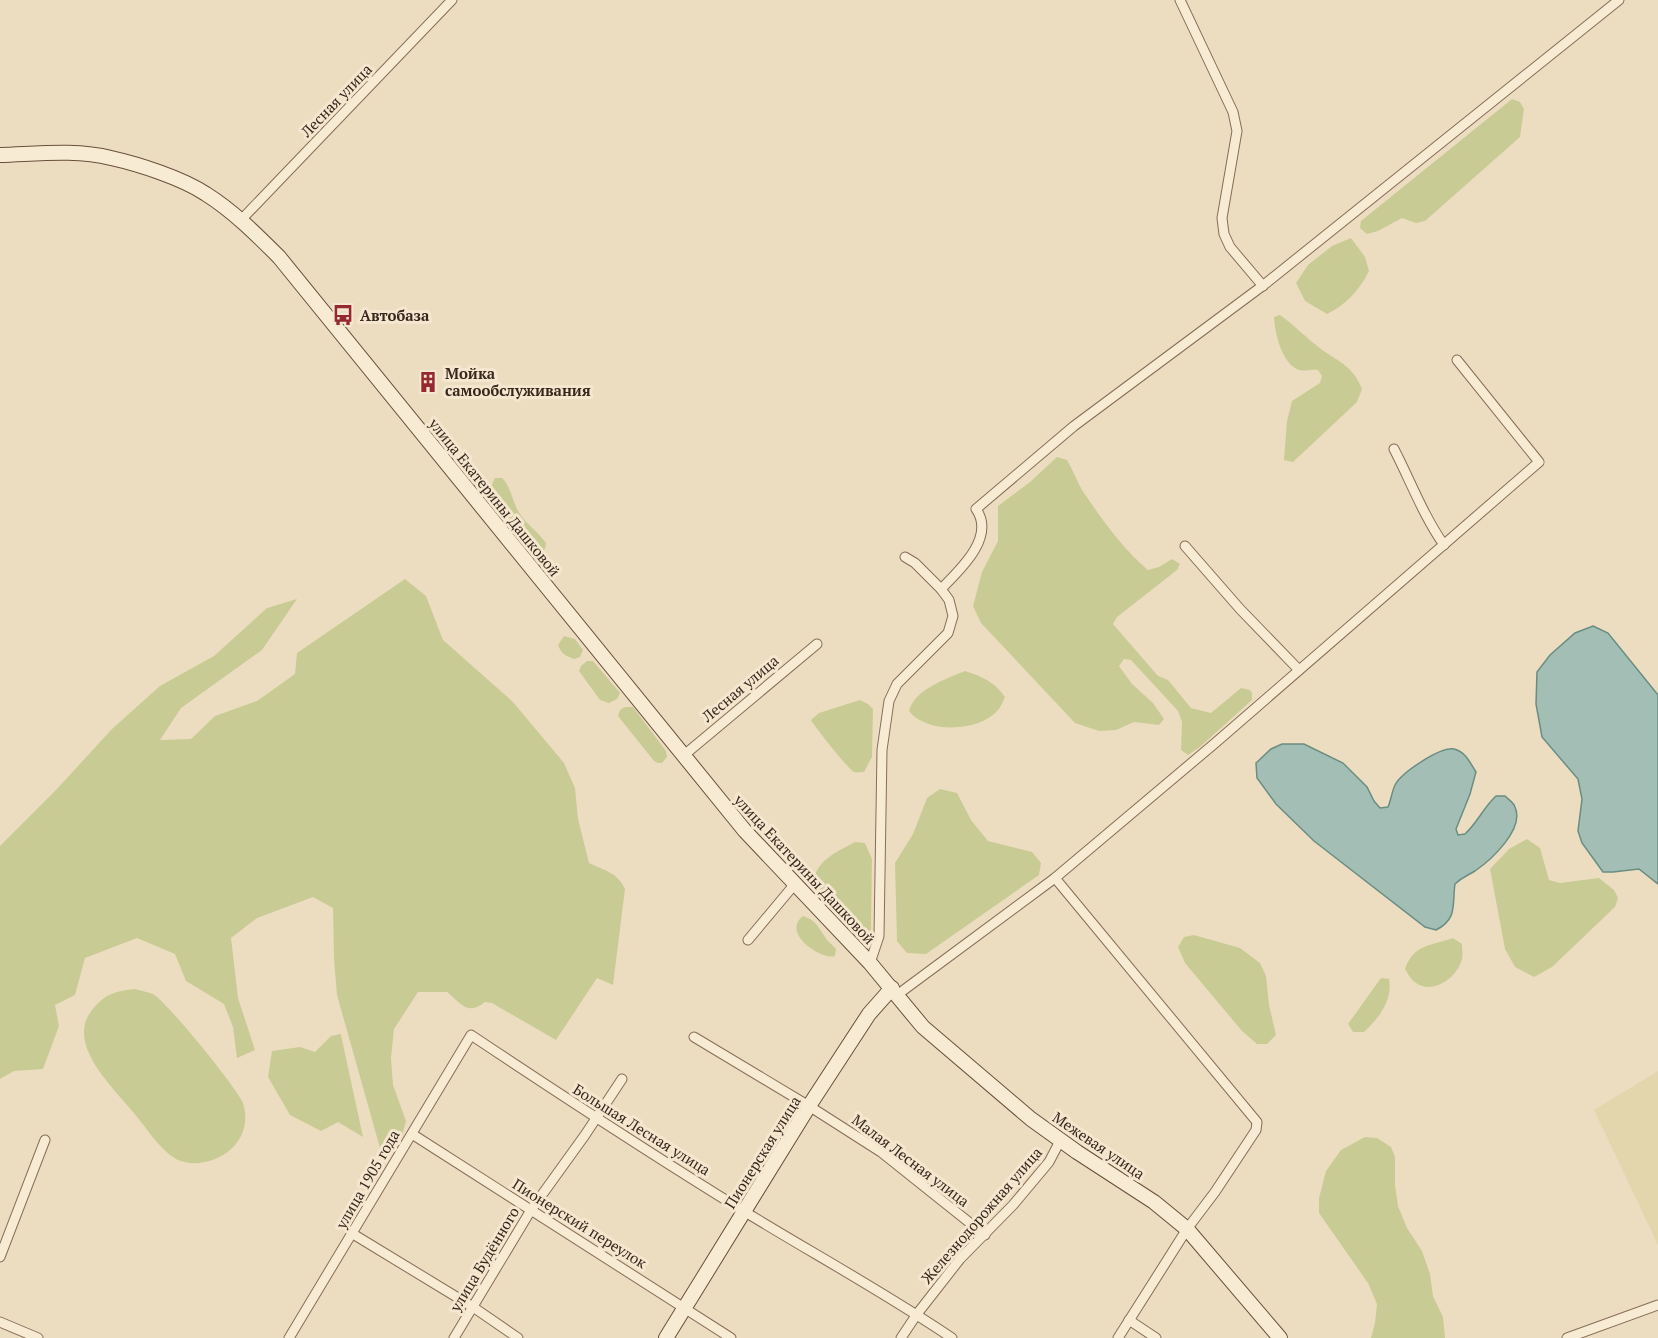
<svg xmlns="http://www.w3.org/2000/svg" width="1658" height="1338" viewBox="0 0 1658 1338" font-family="'PT Serif',serif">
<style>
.farmland{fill:#e3d6ad}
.green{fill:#c9cb94}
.water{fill:#a3bfb5;stroke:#6a8d82;stroke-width:1.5}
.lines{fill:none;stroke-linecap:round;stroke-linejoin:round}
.street-casing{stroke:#866d58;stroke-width:11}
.secondary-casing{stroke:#684f3b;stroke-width:16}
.street{stroke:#f8ebd3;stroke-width:9}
.secondary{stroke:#f8ebd3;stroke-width:14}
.labels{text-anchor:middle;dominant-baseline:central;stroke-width:6;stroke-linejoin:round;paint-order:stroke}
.street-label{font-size:15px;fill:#36271c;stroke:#f5e7cf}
.poi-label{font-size:15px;font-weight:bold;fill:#36271c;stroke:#f5e7cf;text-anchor:start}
</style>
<rect width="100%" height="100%" fill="#edddc0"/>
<polygon class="farmland" points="1658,1071 1658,1245 1594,1110"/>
<g class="green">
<polygon points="1512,99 1520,102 1524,109 1520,137 1425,221 1416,223 1402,218 1378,231 1367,234 1360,228 1361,221"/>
<path d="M1351 238 1365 257 1369 271C1360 289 1346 305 1327 314L1305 301 1296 283 1308 265 1332 246Z"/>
<path d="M1280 315C1293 324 1303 335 1316 345 1336 362 1351 362 1362 389L1357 402 1293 462 1284 460 1287 421 1292 401 1320 383 1322 376 1318 370C1310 369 1302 373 1295 368 1281 359 1275 333 1274 317Z"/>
<path d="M1057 457 1067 460C1073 470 1077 481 1082 490 1101 518 1122 548 1148 570L1159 567 1172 559 1180 564 1177 570 1117 617 1113 624 1158 676 1168 680 1191 708 1211 713 1241 688 1250 690 1252 693V700L1201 746 1188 755 1181 750 1182 722 1178 711 1131 660 1124 659 1119 666 1132 684 1153 703 1164 719 1159 725 1134 722 1116 730 1099 731 1075 723 981 623 973 606 982 572 998 541V506L1030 482Z"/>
<path d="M495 478H502C510 485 512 499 517 509 524 523 537 530 546 543L545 549 541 552C524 551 499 511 493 496 490 489 492 483 495 478Z"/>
<path d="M405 579 426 596 443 640 513 702 564 763 575 788 578 819 589 863C604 870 618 873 625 889L613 985 597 978 556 1040 492 1003 485 1002C467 1016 462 1004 447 992H418L394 1029 391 1058 393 1085 406 1121 402 1136 389 1151 380 1148 337 995 334 959 333 908 313 897 257 918 231 938 238 998 255 1050 237 1058 233 1027 224 1004 186 981 175 954 137 938 85 958 75 995 55 1005 59 1026 43 1069 14 1071 0 1079V846L56 790 112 729 160 686 214 656 267 608 297 599 262 650 181 708 160 740 191 739 215 716 257 701 295 674 297 653Z"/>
<path d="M564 636 575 639 583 650 580 657 574 659C566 656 561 654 558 645Z"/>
<polygon points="587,661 593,661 620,693 617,699 609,703 600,700 579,671 581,666"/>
<path d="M965 671C981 676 995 682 1005 697 1003 701 1001 707 998 710 980 732 926 734 909 711 915 689 946 679 965 671Z"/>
<path d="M860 700 868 704 873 709 872 757 864 772C861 772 857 773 854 772 849 770 814 726 811 720L819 713Z"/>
<polygon points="625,707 633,707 666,751 667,757 662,763 658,763 654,761 618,716 620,710"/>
<polygon points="940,789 957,793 971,820 988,841 1032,852 1041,863 1039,875 926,954 907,953 897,941 895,863 913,834 927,798"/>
<polygon points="1527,839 1540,848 1549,880 1560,883 1599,878 1614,890 1618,898 1615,907 1552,967 1534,977 1515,967 1505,949 1490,869 1509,849"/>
<path d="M855 842 865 843 872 859 871 930 868 936H864L813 884C816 860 835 853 855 842Z"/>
<path d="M803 916C816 920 818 927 825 937 828 942 833 945 836 949L835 956C824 961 780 934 803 916Z"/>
<polygon points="1194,935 1240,948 1260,963 1266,976 1269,1005 1276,1035 1267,1044 1257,1044 1242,1031 1185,963 1178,947 1184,937"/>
<path d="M1453 938 1462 944C1462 949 1463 955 1462 959 1458 975 1439 991 1422 986 1413 983 1409 976 1405 969 1414 944 1430 946 1453 938Z"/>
<path d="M1381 978 1389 979C1393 1000 1379 1018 1364 1032H1353L1348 1024Z"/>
<path d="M135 989C141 991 148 992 153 994 167 1002 237 1088 243 1103 253 1135 229 1160 199 1163 192 1164 182 1162 176 1159 159 1149 146 1127 133 1112 113 1087 65 1044 92 1010 105 994 115 991 135 989Z"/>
<polygon points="341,1034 341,1035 363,1137 338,1122 321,1131 290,1115 268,1077 272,1051 300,1047 315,1052 331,1036"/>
<polygon points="1365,1137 1377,1138 1391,1147 1395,1157 1395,1185 1398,1206 1407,1228 1422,1251 1430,1274 1433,1296 1443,1317 1445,1338 1371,1338 1375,1323 1377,1304 1368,1283 1319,1213 1319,1198 1326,1171 1341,1150"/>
</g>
<g class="water">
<polygon points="1593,626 1608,633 1658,695 1658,884 1639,869 1613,872 1603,872 1582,843 1578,831 1582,799 1578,779 1542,737 1536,704 1537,672 1550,655 1575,633"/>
<path d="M1282 744H1304L1343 763 1367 787 1374 801 1380 808 1388 807C1391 800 1392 791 1395 785 1402 772 1440 747 1454 749 1466 752 1470 763 1476 772L1470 794 1456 829 1458 835 1465 834C1478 822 1483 808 1496 796H1505C1508 799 1514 803 1515 807 1525 829 1491 860 1475 871 1467 876 1462 877 1455 884 1452 904 1458 919 1436 930L1425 927 1314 841 1276 804 1257 778 1256 763 1271 749Z"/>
</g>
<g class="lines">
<defs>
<g id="street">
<polyline points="1180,0 1233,112 1237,131 1222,218 1224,234 1230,247 1263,286"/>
<polyline points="241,220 452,0"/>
<path d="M1394 449C1411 482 1423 515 1444 545"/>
<polyline points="1185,546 1240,609 1299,670"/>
<path d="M941 589C960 570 996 537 976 509L1074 426 1265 284 1619 0"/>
<polyline points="683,756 817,644"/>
<polyline points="1055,878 1257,1122 1256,1130 1215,1192 1187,1229 1118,1338"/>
<polyline points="748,940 794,885"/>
<polyline points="870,963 879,936 882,750 889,701 897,684 948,633 953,616 949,600 941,589 915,563 905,557"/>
<polyline points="897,995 1055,878 1214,744 1539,462 1457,360"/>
<polyline points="694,1037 809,1106 881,1152 985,1235"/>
<polyline points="412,1134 731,1338"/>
<polyline points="353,1234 473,1307 518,1338"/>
<polyline points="0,1257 45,1140"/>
<polyline points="1129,1320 1156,1338"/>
<polyline points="0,1322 38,1338"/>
<path d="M289 1338 471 1035C561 1095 651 1154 742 1210 812 1253 884 1292 952 1338"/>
<polyline points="454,1338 531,1210 585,1135 622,1079"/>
<polyline points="901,1338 917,1314 960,1259 1013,1205 1049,1162 1060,1141"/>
<polyline points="1567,1338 1658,1305"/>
</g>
<g id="secondary">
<path d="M0 155C36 154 76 149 111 158 138 164 182 178 206 194 233 211 256 234 279 257L745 831 870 963 923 1027 1031 1119 1077 1152 1154 1202 1187 1229 1280 1338"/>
<polyline points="666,1338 809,1106 869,1014 892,988"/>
</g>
</defs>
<use href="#street" class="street-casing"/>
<use href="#secondary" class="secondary-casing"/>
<use href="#street" class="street"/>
<use href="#secondary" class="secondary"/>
</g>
<defs>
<symbol id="bus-bare" viewBox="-9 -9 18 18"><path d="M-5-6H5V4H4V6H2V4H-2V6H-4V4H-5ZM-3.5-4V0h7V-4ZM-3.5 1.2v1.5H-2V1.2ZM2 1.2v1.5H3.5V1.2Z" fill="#952831" stroke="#f5e7cf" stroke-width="2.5" paint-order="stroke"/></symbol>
<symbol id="building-bare" viewBox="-9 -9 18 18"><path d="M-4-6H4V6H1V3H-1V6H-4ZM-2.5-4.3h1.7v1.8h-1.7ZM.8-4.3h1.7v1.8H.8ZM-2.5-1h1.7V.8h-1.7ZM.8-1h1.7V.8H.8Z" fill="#952831" stroke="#f5e7cf" stroke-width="2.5" paint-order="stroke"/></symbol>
</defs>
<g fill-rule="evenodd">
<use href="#bus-bare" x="328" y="300" width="30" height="30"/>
<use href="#building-bare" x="413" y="367" width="30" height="30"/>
</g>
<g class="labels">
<g class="street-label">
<text transform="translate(336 100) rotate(-46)">Лесная улица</text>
<text transform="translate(495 497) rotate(51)">улица Екатерины Дашковой</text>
<text transform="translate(740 688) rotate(-40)">Лесная улица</text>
<text transform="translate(805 869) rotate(47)">улица Екатерины Дашковой</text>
<text transform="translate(642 1129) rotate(32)">Большая Лесная улица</text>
<text transform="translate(1099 1145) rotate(34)">Межевая улица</text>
<text transform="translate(762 1152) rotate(-58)">Пионерская улица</text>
<text transform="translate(911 1160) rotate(37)">Малая Лесная улица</text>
<text transform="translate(367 1179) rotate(-60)">улица 1905 года</text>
<text transform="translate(981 1215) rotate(-49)">Железнодорожная улица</text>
<text transform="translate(580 1223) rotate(32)">Пионерский переулок</text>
<text transform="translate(484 1259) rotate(-59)">улица Будённого</text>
</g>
<g class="poi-label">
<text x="360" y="315">Автобаза</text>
<text x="445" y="373">Мойка<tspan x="445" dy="17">самообслуживания</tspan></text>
</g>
</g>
</svg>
